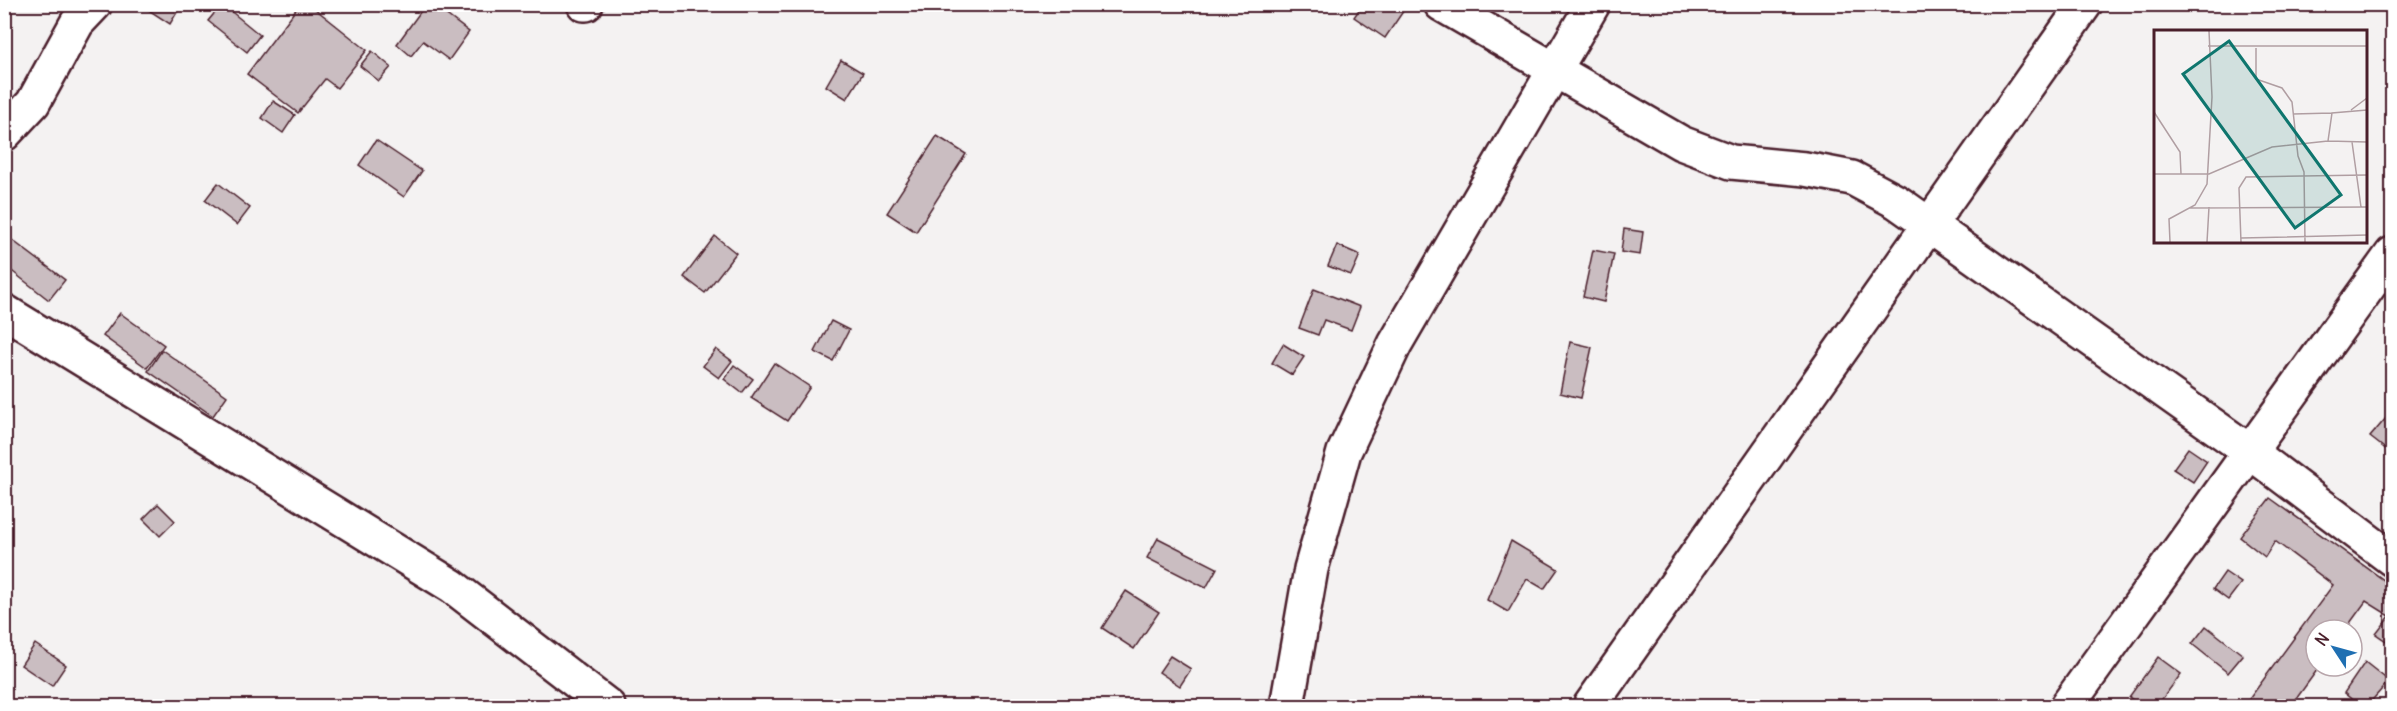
<svg xmlns="http://www.w3.org/2000/svg" width="2397" height="711" viewBox="0 0 2397 711" font-family="Delius,sans-serif">
<style>
.building{fill:#cabdc1;stroke:#4a1f2b;stroke-width:1.5}
.lines{fill:none;stroke-linecap:round;stroke-linejoin:round}
.minor-casing{stroke:#4a1f2b;stroke-width:38}
.minor{stroke:#fff;stroke-width:33}
.inset-road{fill:none;stroke:#b09ea2;stroke-width:1.5}
.view{fill:#0f766e;fill-opacity:0.15;stroke:#0f766e;stroke-width:3}
.inset-edge{fill:none;stroke:#4a1f2b;stroke-width:3}
</style>
<rect width="100%" height="100%" fill="#f4f2f2"/>
<filter id="ink" filterUnits="userSpaceOnUse"><feTurbulence type="fractalNoise" baseFrequency=".0167" numOctaves="2"/><feDisplacementMap in="SourceGraphic" scale="12" xChannelSelector="R" yChannelSelector="G"/><feConvolveMatrix kernelMatrix="1 2 1 2 8 2 1 2 1" color-interpolation-filters="sRGB"/></filter>
<g filter="url(#ink)">
<g class="building">
<polygon points="145,4 182,4 170,24 144,7"/>
<polygon points="222,4 260,35 247,52 208,21"/>
<polygon points="300,4 309,4 367,50 337,88 325,79 298,113 247,74"/>
<polygon points="426,4 432,4 469,32 449,60 423,41 411,56 397,44"/>
<polygon points="1363,4 1408,4 1385,38 1354,17"/>
<polygon points="372,51 391,67 379,81 360,66"/>
<polygon points="841,60 863,73 847,99 826,86"/>
<polygon points="273,101 295,115 283,133 262,118"/>
<polygon points="937,136 966,154 916,232 887,213"/>
<polygon points="376,140 422,171 404,197 359,165"/>
<polygon points="218,183 250,208 237,225 205,200"/>
<polygon points="1624,229 1643,232 1640,255 1621,252"/>
<polygon points="4,234 65,280 49,300 4,265"/>
<polygon points="715,236 736,253 705,293 684,277"/>
<polygon points="1337,245 1360,255 1351,275 1328,266"/>
<polygon points="1593,250 1614,254 1604,302 1583,297"/>
<polygon points="1314,289 1360,307 1351,330 1324,320 1318,335 1299,328"/>
<polygon points="120,313 164,345 147,368 103,336"/>
<polygon points="831,321 849,330 833,361 815,352"/>
<polygon points="1570,342 1592,347 1581,398 1560,393"/>
<polygon points="1283,344 1304,357 1292,375 1272,363"/>
<polygon points="716,349 732,361 719,378 703,366"/>
<polygon points="162,350 227,396 213,416 148,371"/>
<polygon points="774,363 810,387 787,421 751,398"/>
<polygon points="734,365 753,379 742,393 724,379"/>
<polygon points="2392,411 2392,454 2370,437"/>
<polygon points="2188,448 2207,461 2193,482 2173,469"/>
<polygon points="2270,498 2392,586 2392,645 2376,634 2390,616 2366,601 2345,630 2316,630 2316,666 2320,666 2291,706 2244,706 2333,585 2275,541 2265,557 2240,537"/>
<polygon points="158,504 175,521 160,536 143,519"/>
<polygon points="1158,538 1217,568 1206,588 1147,558"/>
<polygon points="1511,541 1558,569 1544,589 1527,579 1508,612 1487,600"/>
<polygon points="2225,572 2241,583 2228,600 2213,589"/>
<polygon points="1126,591 1159,612 1134,649 1102,628"/>
<polygon points="2206,626 2243,655 2228,673 2192,644"/>
<polygon points="35,644 66,665 52,686 21,665"/>
<polygon points="1170,656 1191,669 1180,686 1159,672"/>
<polygon points="2158,657 2181,674 2157,706 2141,706 2129,697"/>
<polygon points="2365,662 2389,681 2367,706 2360,706 2344,693"/>
<polygon points="152,699 163,706 146,706"/>
</g>
<g class="lines">
<defs>
<g id="minor">
<polyline points="584,4 586,4"/>
<polyline points="1441,4 1681,143 1731,162 1805,169 1852,178 1897,202 2249,451 2392,559"/>
<polyline points="4,134 33,103 77,23 95,4"/>
<polyline points="4,311 452,586 608,706"/>
<polyline points="1287,706 1311,569 1344,452 1395,344 1593,4"/>
<polyline points="1590,706 2085,4"/>
<polyline points="2067,706 2392,254"/>
</g>
</defs>
<use href="#minor" class="minor-casing"/>
<use href="#minor" class="minor"/>
</g>
</g>
<g transform="translate(2154 30)">
<rect width="213" height="213" fill="#f4f2f2"/>
<path class="inset-road" d="M54 16H213M102 18V49L128 58 138 72 144 126 150 142 151 212M197 80 213 68M0 82 26 122 27 144M139 84 178 83M174 111 178 83 213 80M198 112 207 177M0 144H55L118 117 174 111 213 112M36 178 213 177M87 208 213 205M16 212 15 189 41 175 53 154 58 67 55 1M53 212 55 177M87 212 85 158 92 147 213 145"/>
<path class="view" d="M75 11 187 165 141 198 29 44Z"/>
<rect width="213" height="213" class="inset-edge"/>
</g>
<rect width="2397" height="711" fill="none" stroke="#fff" stroke-width="24"/>
<rect x="12" y="12" width="2373" height="687" fill="none" stroke="#4a1f2b" stroke-width="2" filter="url(#ink)"/>
<g transform="translate(2334 648) rotate(306)"><circle r="28" fill="#ffffff" stroke="#b7a5aa" stroke-width="1.5"/>
<path d="M0-4.5L10 22L0 15L-10 22Z" fill="#1f6fb2"/>
<text y="-9" font-size="16" font-weight="bold" text-anchor="middle" fill="#4a1f2b">N</text>
</g>
</svg>
